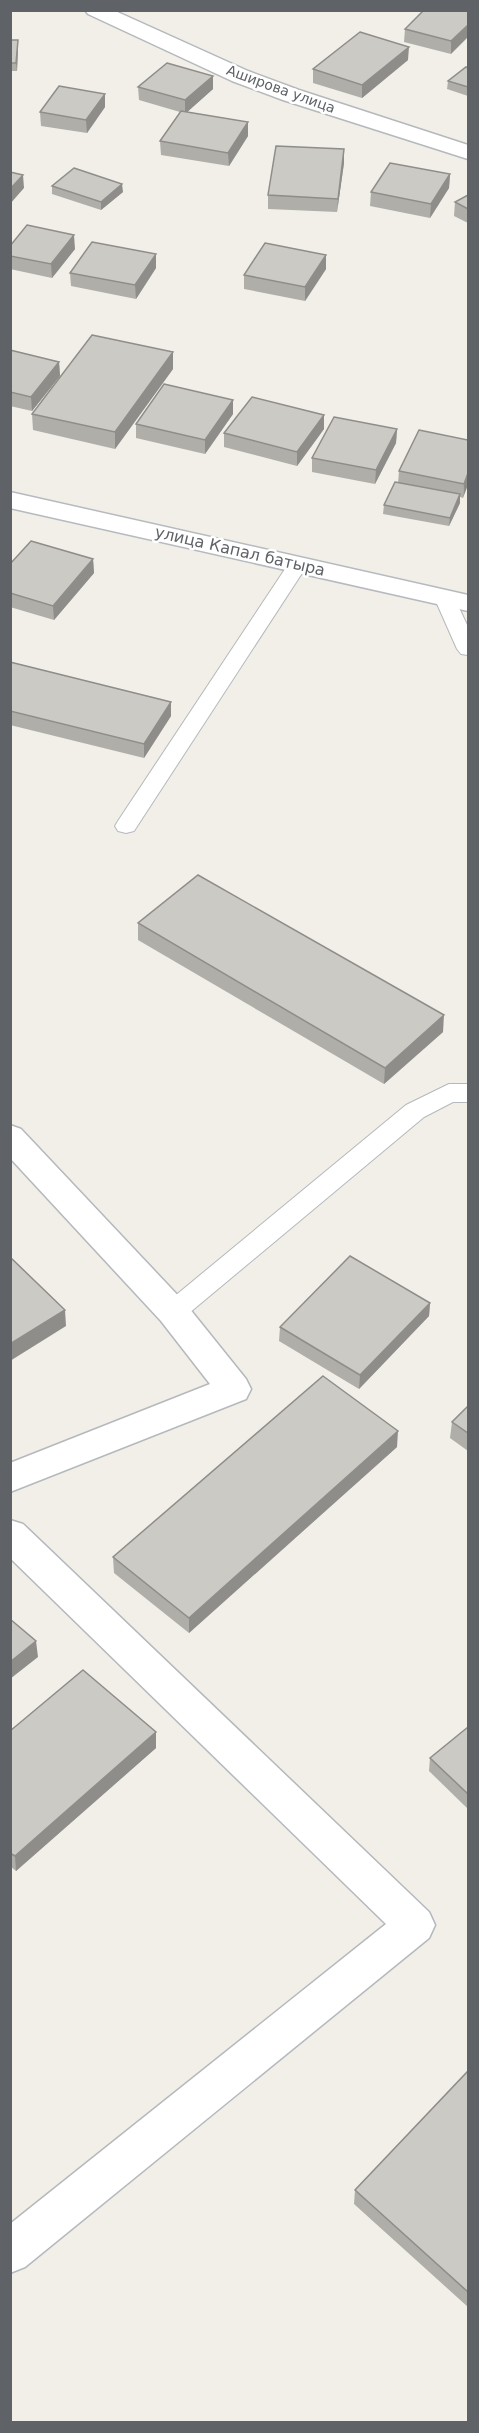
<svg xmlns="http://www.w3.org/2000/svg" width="479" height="2433" viewBox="0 0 479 2433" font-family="'DejaVu Sans',sans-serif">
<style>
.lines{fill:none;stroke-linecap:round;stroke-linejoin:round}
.lane-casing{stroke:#b5b8bc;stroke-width:2}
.street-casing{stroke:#b5b8bc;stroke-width:3}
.secondary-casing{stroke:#b6babf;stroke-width:3}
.lane{fill:#fff;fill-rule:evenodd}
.street{fill:#fff;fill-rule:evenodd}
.secondary{fill:#fff;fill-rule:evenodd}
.wall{fill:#afaea9}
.shaded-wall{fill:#8f8d8a}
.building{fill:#cccac5;stroke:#8f8d8a;stroke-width:1.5}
.labels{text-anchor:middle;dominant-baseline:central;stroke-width:5;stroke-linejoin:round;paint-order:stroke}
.far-street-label{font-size:14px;fill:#5f6368;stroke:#fff}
.street-label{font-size:16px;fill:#5f6368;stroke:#fff}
</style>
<rect width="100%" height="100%" fill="#f1efe8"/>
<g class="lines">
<defs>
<g id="lane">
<polygon points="298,558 305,560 308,564 134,831 126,833 118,831 115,826 118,821 291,560"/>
<polygon points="444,591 451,592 454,597 468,627 468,655 461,654 457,649 434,597 437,592"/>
<polygon points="449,1084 468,1084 468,1102 453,1102 424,1117 182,1319 173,1322 164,1319 160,1312 164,1305 406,1105"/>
</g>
<g id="street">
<polygon points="85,10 113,10 248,71 299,90 468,145 468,159 283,100 232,81 88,14"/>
<polygon points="10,1125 21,1129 185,1303 246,1379 251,1389 246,1399 10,1492 10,1463 210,1384 161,1321 10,1158"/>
<polygon points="10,1520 23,1524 429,1912 435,1925 429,1938 25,2267 10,2273 10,2224 386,1924 10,1558"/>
</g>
<polygon id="secondary" points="10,492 468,595 468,611 10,508"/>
</defs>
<use href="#lane" class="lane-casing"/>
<use href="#street" class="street-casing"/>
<use href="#secondary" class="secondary-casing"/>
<use href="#lane" class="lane"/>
<use href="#street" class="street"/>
<use href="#secondary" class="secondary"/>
</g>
<g class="wall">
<polygon points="468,10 451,54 404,42 405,29"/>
<polygon points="10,40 18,48 17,71 10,71"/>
<polygon points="408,60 362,98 313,83 313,69"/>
<polygon points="468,68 468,96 447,89 448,81"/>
<polygon points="138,87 213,89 187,112 248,122 248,136 229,166 161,155 160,141 180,112 139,100"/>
<polygon points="105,107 87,133 41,126 40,112"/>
<polygon points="344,149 344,163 337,212 268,209 268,195"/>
<polygon points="450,174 449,188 430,218 370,206 371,192"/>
<polygon points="52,186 123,192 101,210 52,194"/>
<polygon points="468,195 468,223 454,216 455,202"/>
<polygon points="10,246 75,249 52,278 10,269"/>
<polygon points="326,255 326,269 305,301 244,289 244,275"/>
<polygon points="156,268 136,299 71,286 70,273"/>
<polygon points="10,350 59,362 60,376 32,411 10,406"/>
<polygon points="173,369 115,449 33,430 32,414"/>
<polygon points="233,414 205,454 136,438 136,424"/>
<polygon points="324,415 324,429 297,466 224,447 224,433"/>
<polygon points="397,429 396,443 375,484 312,472 312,458"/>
<polygon points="468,440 463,498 460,497 460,503 449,526 383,514 384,505 398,483 399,471"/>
<polygon points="93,559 94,573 54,620 10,607 10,564"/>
<polygon points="10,662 171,702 171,716 144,758 10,725"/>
<polygon points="138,923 443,1032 384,1084 138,940"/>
<polygon points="430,1303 429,1316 359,1389 279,1341 280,1327"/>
<polygon points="468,1406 468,1451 450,1438 452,1422"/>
<polygon points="397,1447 189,1633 114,1573 113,1557"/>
<polygon points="468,1727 468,1809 429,1771 430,1758"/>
<polygon points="10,1731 156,1732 156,1748 16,1871 10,1866"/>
<polygon points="468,2071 468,2307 354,2204 355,2190"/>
</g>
<g class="shaded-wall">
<polygon points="468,25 468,37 451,54 451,41"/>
<polygon points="18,40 18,48 17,71 16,63"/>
<polygon points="409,47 408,60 362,98 362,85"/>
<polygon points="213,76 213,89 185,114 185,100"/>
<polygon points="105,94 105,107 87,133 86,120"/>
<polygon points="248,122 248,136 229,166 228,153"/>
<polygon points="344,149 344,163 337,212 338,199"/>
<polygon points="450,174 449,188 430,218 431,204"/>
<polygon points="23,175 24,188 10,204 10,189"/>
<polygon points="122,184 123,192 101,210 101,202"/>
<polygon points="74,235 75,249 52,278 51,264"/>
<polygon points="156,254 156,268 136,299 135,285"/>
<polygon points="326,255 326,269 305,301 305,287"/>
<polygon points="173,352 173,369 115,449 115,432"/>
<polygon points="59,362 60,376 32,411 31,397"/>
<polygon points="233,400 233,414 205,454 205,440"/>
<polygon points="324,415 324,429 297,466 297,452"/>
<polygon points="397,429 396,443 375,484 376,470"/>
<polygon points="468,473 468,485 463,498 464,484"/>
<polygon points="460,494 460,503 449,526 450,518"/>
<polygon points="93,559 94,573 54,620 53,606"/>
<polygon points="171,702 171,716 144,758 144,744"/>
<polygon points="444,1015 443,1032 384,1084 385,1068"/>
<polygon points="430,1303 429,1316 359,1389 360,1375"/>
<polygon points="65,1310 66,1326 10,1361 10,1344"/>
<polygon points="398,1431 397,1447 189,1633 189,1618"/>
<polygon points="36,1641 38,1657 10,1679 10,1662"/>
<polygon points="156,1732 156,1748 16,1871 15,1856"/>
</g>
<g class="building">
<polygon points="424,10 468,10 468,25 451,41 405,29"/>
<polygon points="360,32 409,47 362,85 313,69"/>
<polygon points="10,40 18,40 16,63 10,63"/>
<polygon points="167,63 213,76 185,100 138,87"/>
<polygon points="466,67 468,68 468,87 448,81"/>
<polygon points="59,86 105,94 86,120 40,112"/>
<polygon points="181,111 248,122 228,153 160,141"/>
<polygon points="276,146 344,149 338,199 268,195"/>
<polygon points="390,163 450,174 431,204 371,192"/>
<polygon points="74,168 122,184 101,202 52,186"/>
<polygon points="10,172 23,175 10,189"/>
<polygon points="468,195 468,209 455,202"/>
<polygon points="27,225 74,235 51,264 10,256 10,246"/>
<polygon points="92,242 156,254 135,285 70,273"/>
<polygon points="265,243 326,255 305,287 244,275"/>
<polygon points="92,335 173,352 115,432 32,414"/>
<polygon points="10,350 59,362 31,397 10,392"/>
<polygon points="164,384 233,400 205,440 136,424"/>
<polygon points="252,397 324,415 297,452 224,433"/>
<polygon points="334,417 397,429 376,470 312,458"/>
<polygon points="419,430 468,440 468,473 464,484 399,471"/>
<polygon points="395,482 460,494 450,518 384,505"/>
<polygon points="31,541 93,559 53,606 10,593 10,564"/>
<polygon points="10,662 171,702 144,744 10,711"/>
<polygon points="198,875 444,1015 385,1068 138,923"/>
<polygon points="350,1256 430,1303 360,1375 280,1327"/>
<polygon points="10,1257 65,1310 10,1344"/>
<polygon points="323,1376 398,1431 189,1618 113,1557"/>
<polygon points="468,1406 468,1433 452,1422"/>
<polygon points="10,1619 36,1641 10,1662"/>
<polygon points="83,1670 156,1732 15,1856 10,1853 10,1731"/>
<polygon points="468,1727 468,1794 430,1758"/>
<polygon points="468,2071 468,2292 355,2190"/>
</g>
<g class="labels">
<g class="far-street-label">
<text transform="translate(281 89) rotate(20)">Аширова улица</text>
</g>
<g class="street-label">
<text transform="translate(240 551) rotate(13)">улица Капал батыра</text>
</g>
</g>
<rect width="479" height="2433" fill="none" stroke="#5f6368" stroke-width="24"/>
</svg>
